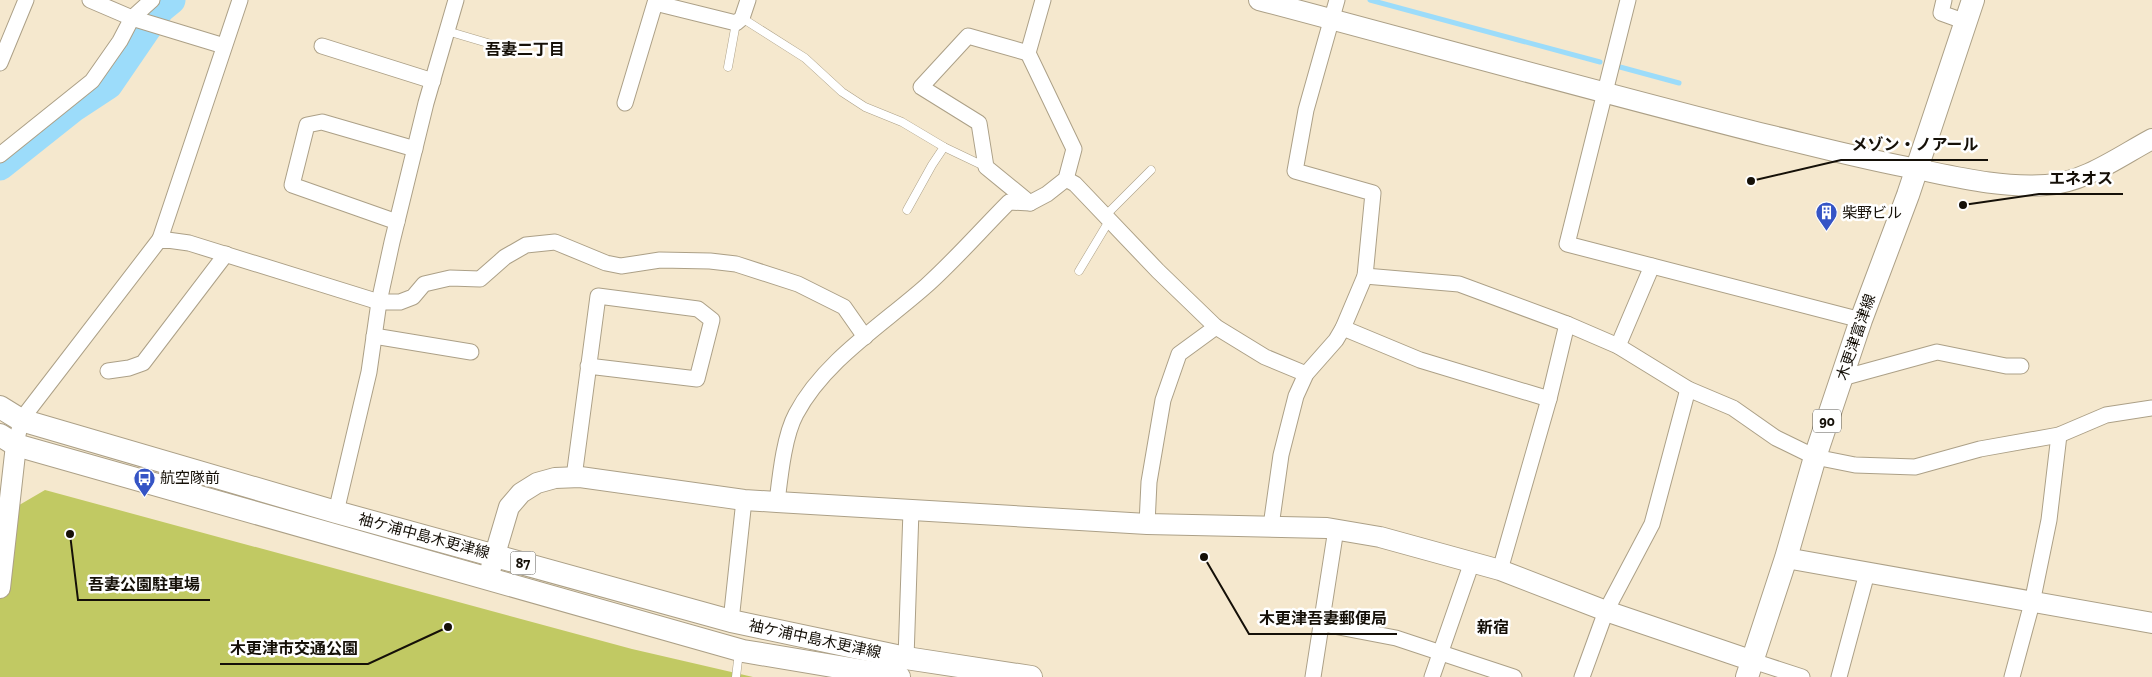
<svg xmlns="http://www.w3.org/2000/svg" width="2152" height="677" viewBox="0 0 2152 677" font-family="'Zilla Slab','Noto Sans JP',serif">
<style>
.green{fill:#c1c963}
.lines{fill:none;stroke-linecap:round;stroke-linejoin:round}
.stream{stroke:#9cdcfa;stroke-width:5}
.river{stroke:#9cdcfa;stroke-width:29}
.lane-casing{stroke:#aca087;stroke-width:9}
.street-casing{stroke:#aca087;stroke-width:17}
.secondary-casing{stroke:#aca087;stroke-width:22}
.primary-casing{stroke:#aca087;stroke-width:24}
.lane{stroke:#fff;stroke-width:8}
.street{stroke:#fff;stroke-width:15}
.secondary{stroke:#fff;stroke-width:20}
.primary{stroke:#fff;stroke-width:22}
.labels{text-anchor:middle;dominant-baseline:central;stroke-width:5;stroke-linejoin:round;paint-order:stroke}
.shield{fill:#fff;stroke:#5b5852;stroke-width:1}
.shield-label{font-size:14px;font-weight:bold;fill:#151008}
.poi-label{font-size:15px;fill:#151008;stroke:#fff;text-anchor:start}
.street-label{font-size:15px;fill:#151008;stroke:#fff}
.neighbourhood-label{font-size:16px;font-weight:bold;fill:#151008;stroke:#fff}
.leader{fill:none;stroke:#151008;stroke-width:2}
.callout-dot{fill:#151008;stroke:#fff;stroke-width:2}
.callout-label{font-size:16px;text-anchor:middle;font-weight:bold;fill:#151008;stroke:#fff;stroke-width:5;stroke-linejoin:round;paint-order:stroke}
</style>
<rect width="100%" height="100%" fill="#f5e8ce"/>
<polygon class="green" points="45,490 632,649 753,677 0,677 0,588 9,511"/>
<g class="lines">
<g class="stream">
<polyline points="1370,0 1600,62"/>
<polyline points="1620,67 1679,83"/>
</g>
<polyline class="river" points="0,166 73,108 108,85 160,9 171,0"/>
<defs>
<g id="lane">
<polyline points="742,18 805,58 842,92 865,107 902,122 944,147 986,167"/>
<polyline points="447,31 508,49"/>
<polyline points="728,67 736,23"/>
<polyline points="907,210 932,165 944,147"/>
<polyline points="1105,216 1151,170"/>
<polyline points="1079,271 1109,221"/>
<polyline points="736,677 739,652"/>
</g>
<g id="street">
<polyline points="90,0 132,18 224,46"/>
<polyline points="1628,0 1567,244 1861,320"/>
<polyline points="1944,0 1941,13 1966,22"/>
<polyline points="322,46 433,81"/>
<polyline points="1028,53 968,36 921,87 979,123 986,167 1030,203"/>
<polyline points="0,63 26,0"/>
<polyline points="625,103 655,3 736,23 742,18 748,0"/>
<polyline points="0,155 92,81 120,41 132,18 152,0"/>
<polyline points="1066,179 1075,184 1158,271 1216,327 1265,357 1306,374"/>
<polyline points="397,222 292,185 307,125 322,122 415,149"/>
<polyline points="160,239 240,0"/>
<polyline points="1365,276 1459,284 1567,324 1618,346 1688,389 1733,408 1776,438 1815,457 1855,465 1915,467 1980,449 2059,435 2106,415 2152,408"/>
<polyline points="1343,328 1420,360 1549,399"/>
<polyline points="374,336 471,352"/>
<polyline points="1618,346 1652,266"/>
<polyline points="108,371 129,368 143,363 226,254"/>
<polyline points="1842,378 1937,352 2006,366 2021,366"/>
<polyline points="16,445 21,420 160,239 189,243 379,302 400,302 413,297 424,284 450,278 480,279 505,257 526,245 555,242 606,263 621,266 660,260 710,261 736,264 798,284 844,307 865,337"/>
<polyline points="574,477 598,296 698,309 712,320 697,379 588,366"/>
<path d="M777 502C780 477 784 436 796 414 824 361 882 325 926 286 955 260 981 230 1009 202L1030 203 1047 194 1066 179 1074 149 1028 53 1043 0"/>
<polyline points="336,512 369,372 379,302 392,242 426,103 456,0"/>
<polyline points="1147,524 1149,482 1163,400 1179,354 1216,327"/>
<polyline points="1271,526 1281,455 1296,396 1306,374 1336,340 1343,328 1365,276 1373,193 1295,171 1306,110 1337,0"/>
<polyline points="1500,570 1549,399 1567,324"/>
<polyline points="731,621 744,500"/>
<polyline points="1323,624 1396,638 1514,677"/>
<polyline points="906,658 911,510"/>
<polyline points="1753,661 1802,677"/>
<polyline points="1313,677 1336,529"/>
<polyline points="1432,677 1472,562"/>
<polyline points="1582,677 1606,611 1652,524 1688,389"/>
<polyline points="1839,677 1867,573"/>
<polyline points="2012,677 2032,603 2049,520 2059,435"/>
</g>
<g id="secondary">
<path d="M1259 0C1429 45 1598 92 1768 135 1818 147 1867 160 1917 169 1961 178 2002 188 2046 185 2084 183 2120 156 2152 139"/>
<polyline points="1786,558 2152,623"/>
<polyline points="490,571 509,507 521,493 537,483 555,478 580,477 744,500 777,502 1147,524 1327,528 1380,537 1500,570 1606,611 1753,661"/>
<polyline points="0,588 16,445"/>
</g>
<g id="primary">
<polyline points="0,407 21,420 336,512 731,621 906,658 1031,677"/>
<polyline points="0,435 16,445 743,651 899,677"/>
<polyline points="1747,677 1786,558 1815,457 1861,320 1908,195 1973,0"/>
</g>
</defs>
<use href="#lane" class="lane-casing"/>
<use href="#street" class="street-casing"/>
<use href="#secondary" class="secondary-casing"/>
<use href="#primary" class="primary-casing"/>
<use href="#lane" class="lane"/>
<use href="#street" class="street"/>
<use href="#secondary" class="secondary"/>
<use href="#primary" class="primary"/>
</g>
<defs>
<symbol id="building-pin" viewBox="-11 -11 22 30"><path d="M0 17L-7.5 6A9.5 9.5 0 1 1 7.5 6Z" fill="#3554c5" stroke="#fff"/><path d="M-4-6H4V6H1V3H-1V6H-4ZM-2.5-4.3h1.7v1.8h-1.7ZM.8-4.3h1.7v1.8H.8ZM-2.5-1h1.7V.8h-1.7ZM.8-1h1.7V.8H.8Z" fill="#fff"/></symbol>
<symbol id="bus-pin" viewBox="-11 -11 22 30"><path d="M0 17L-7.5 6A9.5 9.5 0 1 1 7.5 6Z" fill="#3554c5" stroke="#fff"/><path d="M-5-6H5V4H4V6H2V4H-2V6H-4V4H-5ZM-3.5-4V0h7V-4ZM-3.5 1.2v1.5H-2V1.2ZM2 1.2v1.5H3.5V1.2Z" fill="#fff"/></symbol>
</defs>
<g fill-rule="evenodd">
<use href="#building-pin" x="1814" y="200" width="25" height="34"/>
<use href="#bus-pin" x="132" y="466" width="25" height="34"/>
</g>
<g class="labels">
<g class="shield">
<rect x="1813" y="409.5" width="28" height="23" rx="4"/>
<rect x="510.5" y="551.5" width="25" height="23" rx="4"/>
</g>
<g class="shield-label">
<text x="1827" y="421">90</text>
<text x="523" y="563">87</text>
</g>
<g class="poi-label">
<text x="1842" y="213">柴野ビル</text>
<text x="160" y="478">航空隊前</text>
</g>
<g class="street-label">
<text transform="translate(1856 337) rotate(-71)">木更津富津線</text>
<text transform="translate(424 536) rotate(15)">袖ケ浦中島木更津線</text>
<text transform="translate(815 639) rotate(12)">袖ケ浦中島木更津線</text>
</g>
<g class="neighbourhood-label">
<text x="525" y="49">吾妻二丁目</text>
<text x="1493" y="627">新宿</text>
</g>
</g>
<path class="leader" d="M1751 181L1841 160H1988M1963 205L2039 194H2123M70 534L78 600H210M1204 557L1249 634H1397M448 627L368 664H220"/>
<g class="callout-dot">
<circle cx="1751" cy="181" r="5"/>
<circle cx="1963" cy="205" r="5"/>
<circle cx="70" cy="534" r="5"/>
<circle cx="1204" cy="557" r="5"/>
<circle cx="448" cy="627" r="5"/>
</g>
<g class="callout-label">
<text x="1915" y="150">メゾン・ノアール</text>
<text x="2081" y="184">エネオス</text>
<text x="144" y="590">吾妻公園駐車場</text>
<text x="1323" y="624">木更津吾妻郵便局</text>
<text x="294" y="654">木更津市交通公園</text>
</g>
</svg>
